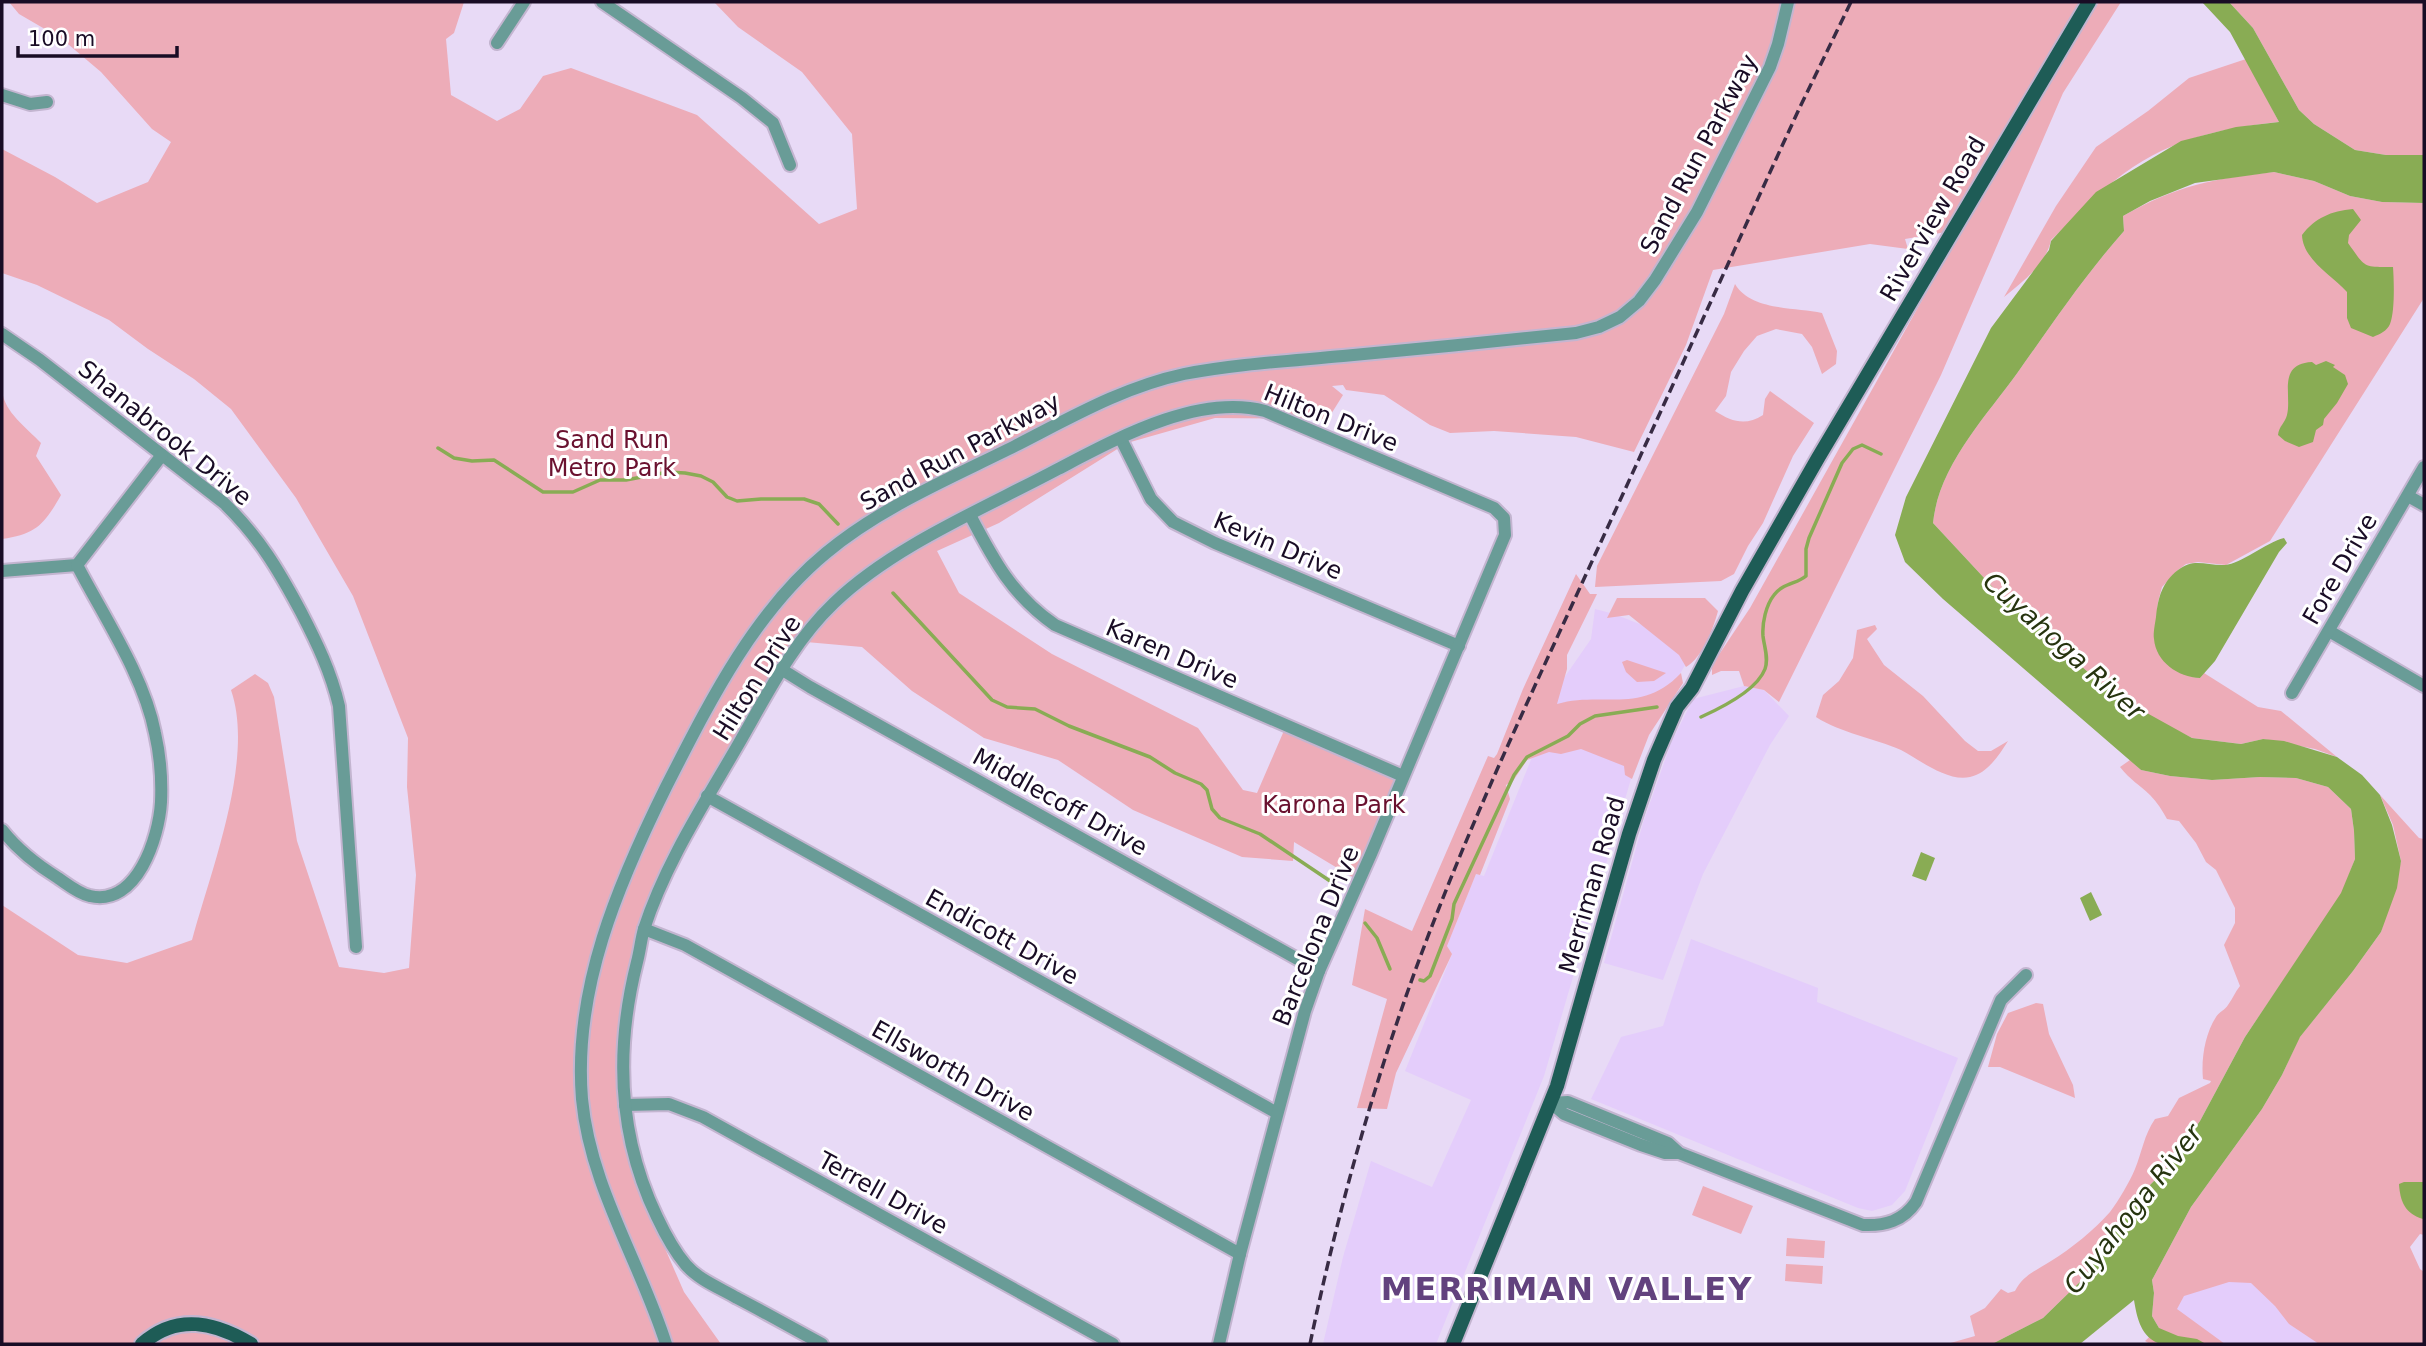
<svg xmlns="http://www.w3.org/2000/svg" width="2426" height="1346" viewBox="0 0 2426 1346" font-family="'DejaVu Sans',sans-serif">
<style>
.built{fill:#e4cdfb}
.green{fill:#edacb8}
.water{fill:#89ac54}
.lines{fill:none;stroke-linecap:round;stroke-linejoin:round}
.stream{stroke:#89ac54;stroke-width:3.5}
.minor-casing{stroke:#c3b5d0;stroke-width:16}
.major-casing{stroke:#c3b5d0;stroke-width:18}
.minor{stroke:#699c97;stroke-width:12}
.major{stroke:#1e5c56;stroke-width:14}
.rail{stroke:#382b44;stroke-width:3.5;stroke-dasharray:10 5;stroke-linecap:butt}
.labels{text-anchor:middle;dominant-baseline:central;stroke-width:6;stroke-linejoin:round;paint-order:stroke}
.street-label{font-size:24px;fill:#190c25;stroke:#fff}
.park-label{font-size:24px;fill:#6a112f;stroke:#fff}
.water-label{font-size:26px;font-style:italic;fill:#26340f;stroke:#fff}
.district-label{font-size:32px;font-weight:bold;letter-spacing:2px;fill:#62427e;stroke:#fff}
</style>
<rect width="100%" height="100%" fill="#e8daf6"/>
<g class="built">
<polygon points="1595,609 1614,614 1696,646 1650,726 1633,772 1544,1076 1436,1344 1323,1344 1343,1257 1371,1161 1432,1187 1471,1100 1405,1071 1452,954 1447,946 1476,874 1484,876 1564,678 1591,639"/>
<polygon points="1744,686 1764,690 1789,716 1770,745 1703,874 1663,980 1604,963 1643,823 1671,743 1693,699"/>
<polygon points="1691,939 1818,988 1817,1002 1958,1058 1905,1191 1892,1205 1872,1211 1858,1208 1591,1099 1621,1037 1663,1026"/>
<polygon points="2250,1278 2354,1344 2212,1344 2179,1313 2169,1299 2200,1286"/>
</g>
<g class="green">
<path d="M9 2H464L454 33 446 39 451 95 497 121 520 109 543 76 571 68 697 115 819 224 857 209 852 134 802 72 738 27 714 2H2089L1952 231 1905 239 1908 249 1870 244 1713 270 1686 345 1634 452 1576 437 1494 431 1450 433 1430 425 1384 395 1346 390 1343 385 1332 386 1343 395 1328 419 1215 418 1127 443 999 523 937 551 959 593 1052 654 1198 728 1243 790 1257 793 1286 726 1403 776 1359 881 1294 842 1293 861 1242 857 1133 810 1058 760 984 738 912 691 862 647 795 641 648 906 633 953 616 1062 621 1132 647 1207 684 1292 721 1344H2V905L78 955 127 963 192 940C211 870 255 759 231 690L255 674 268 683 274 697 297 841 339 967 384 973 409 968 416 875 407 787 408 738 353 596 296 498 231 409 194 379 148 349 109 320 37 285 2 273V149L55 177 97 203 148 182 171 142 152 129 101 72 62 39 19 14Z"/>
<polygon points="2099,2 2121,2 2063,93 1941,375 1779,702 1764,690 1744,686 1739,671 1721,671 1712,675 1712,665 1750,608 2002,157"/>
<polygon points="2229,2 2424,2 2424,155 2386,155 2355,150 2314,124 2299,110 2253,28"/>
<path d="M2246 59 2279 122C2216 129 2165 140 2114 181 2091 199 2072 221 2051 240 2046 265 2022 282 2004 297L2056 206 2096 147 2148 111 2189 78Z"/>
<path d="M2274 172 2314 181 2350 196 2382 202 2424 203V298L2270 541 2226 565 2198 562 2186 564 2178 570 2162 587 2158 602 2154 639C2166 654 2178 677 2200 678L2204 673 2258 707 2281 711 2337 757 2315 749 2263 739 2241 744 2192 738 2164 724 2127 702 2091 675 2024 613 1999 594 1933 523C1939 465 1985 418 2018 372 2052 324 2085 275 2124 231L2123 216C2176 186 2214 178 2274 172Z"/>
<path d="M1735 284C1751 311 1795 307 1822 313L1837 351 1836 364 1822 374 1812 347 1802 334 1776 329 1757 336 1744 351 1731 372 1726 396 1715 411C1732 422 1746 426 1763 415L1765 399 1770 391 1814 423 1793 456 1763 523 1748 546 1734 574 1721 581 1595 587 1597 566 1724 314Z"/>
<path d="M2 391C5 413 26 427 41 443L36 456 61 495C44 525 36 534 2 539Z"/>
<path d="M1576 574 1590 594H1597L1567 655V669L1557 704C1602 691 1642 715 1681 673L1683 683 1649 735 1632 779 1625 775 1624 766 1581 749 1561 754 1549 752 1527 760 1513 781 1506 785 1510 799 1480 875 1476 874 1447 946 1452 954 1396 1073 1387 1109 1357 1108 1387 999 1352 985 1365 909 1412 931 1488 756 1494 758 1497 754 1523 689Z"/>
<path d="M1617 598H1705L1718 611C1713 629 1703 657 1686 667L1679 655 1629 615 1607 618Z"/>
<path d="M1875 625 1877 629 1867 639 1884 665 1923 696 1965 741 1978 751H1991L2008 741C1999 755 1988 773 1970 777 1947 782 1920 760 1901 750 1873 738 1841 733 1816 717L1823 695 1839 681 1853 658 1857 630Z"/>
<polygon points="1627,660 1666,673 1654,681 1637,682 1626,672 1622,662"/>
<path d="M2130 760 2141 770 2170 776 2212 780 2260 777 2296 778 2328 787 2351 809 2354 831 2355 859 2342 893 2245 1037 2200 1121 2165 1170 2134 1201 2083 1279 2043 1318 1992 1344H1947L1975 1336 1970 1316 1985 1308 2001 1289 2008 1293 2015 1291C2024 1274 2036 1271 2051 1261 2072 1248 2094 1230 2110 1212 2119 1200 2129 1183 2135 1169 2142 1152 2144 1135 2155 1119L2168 1116 2179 1098 2210 1083 2211 1081 2203 1079C2201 1059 2205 1034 2216 1017 2219 1012 2225 1010 2228 1005 2233 998 2235 992 2240 986L2224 945 2235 923V908L2216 870 2206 862 2196 843 2179 821 2167 819C2162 810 2157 802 2150 795 2139 784 2131 781 2120 767Z"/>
<polygon points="2380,795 2419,838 2424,839 2424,1235 2420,1234 2410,1247 2420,1269 2424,1272 2424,1344 2319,1344 2289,1324 2275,1306 2251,1283 2229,1282 2184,1296 2177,1309 2225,1344 2150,1344 2145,1341 2159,1328 2152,1316 2154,1293 2152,1280 2191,1207 2262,1109 2282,1075 2299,1038 2353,971 2381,932 2401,861 2393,825"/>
<polygon points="2036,1003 2043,1004 2049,1034 2073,1085 2075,1098 2000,1067 1988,1067 1997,1034 2008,1013"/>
<polygon points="1703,1186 1753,1206 1741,1234 1692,1215"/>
<polygon points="1787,1238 1825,1241 1824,1258 1786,1256"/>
<polygon points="1786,1264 1823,1266 1822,1284 1785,1281"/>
</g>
<g class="water">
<path d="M2202 2H2229L2253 28 2299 110 2314 124 2355 150 2386 155H2424V203L2382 202 2350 196 2314 181 2274 172 2195 183 2150 201 2123 216 2124 231C2085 275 2052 324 2018 372 1985 418 1939 465 1933 523L1999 594 2024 613 2091 675 2127 702 2192 738 2241 744 2263 739 2284 741 2337 757 2362 775 2380 795 2392 825 2401 861 2397 888 2381 932 2353 971 2300 1037 2282 1075 2262 1109 2191 1207 2152 1280 2154 1293 2152 1316 2159 1328 2178 1336 2197 1339 2206 1344H2161C2141 1338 2137 1318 2134 1300L2080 1344H1992L2043 1318 2083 1279 2134 1201 2165 1170 2200 1121 2245 1037 2341 893 2355 859 2354 831 2351 809 2328 787 2296 778 2260 777 2212 780 2170 776 2141 770 1943 599 1905 562 1895 535 1906 497 1991 328 2049 250 2051 241 2096 192 2181 141 2236 127 2279 122 2230 32Z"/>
<path d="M2353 209 2361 220 2349 235 2348 243C2366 268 2362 267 2393 267 2394 281 2395 311 2390 324 2387 331 2380 334 2373 337L2351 328 2347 318V292C2332 275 2303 260 2302 235 2315 218 2331 211 2353 209Z"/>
<path d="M2326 361 2335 365 2333 367 2345 375 2348 384 2337 403 2324 419 2323 425 2316 430 2313 442 2299 447 2285 441 2278 435C2279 426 2285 423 2287 415 2292 395 2277 364 2312 362L2316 365Z"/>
<path d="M2284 538 2287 543 2279 552 2215 661 2200 678C2178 677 2156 662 2154 639 2153 633 2155 624 2156 617 2158 598 2162 582 2178 570 2194 557 2207 566 2225 565 2241 564 2265 543 2284 538Z"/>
<polygon points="1921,852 1935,858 1926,881 1912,876"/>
<polygon points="2091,892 2102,915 2090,921 2080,898"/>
<path d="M2404 1182H2424L2423 1219C2405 1214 2400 1201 2399 1184Z"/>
</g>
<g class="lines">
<g class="stream">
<polyline points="438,448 454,458 472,461 494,460 543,492 573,492 600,480 626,480 668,472 685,473 701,476 713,482 727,497 737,501 761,499 804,499 819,504 838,524"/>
<polyline points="893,593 992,700 1007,707 1035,709 1069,726 1150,757 1175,773 1201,784 1207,790 1212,809 1220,818 1260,834 1336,885"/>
<path d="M1701 717C1721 708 1757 690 1765 669 1769 658 1764 646 1763 636 1762 623 1766 605 1774 595 1783 583 1797 584 1806 576V549L1809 538 1842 463 1853 449 1862 445 1881 454"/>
<polyline points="1365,923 1377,938 1390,969"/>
<polyline points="1420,980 1424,981 1430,976 1452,919 1454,904 1460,891 1514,775 1527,757 1568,736 1580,724 1595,716 1657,707"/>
</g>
<defs>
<g id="minor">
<polyline points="602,2 742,98 773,123 790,165"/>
<polyline points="497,43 524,2"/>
<polyline points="2,95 30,104 47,102"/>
<path d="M2 334 40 360 224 503C259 537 278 569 301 612 317 643 331 672 339 706L356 947"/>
<polyline points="1121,439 1151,499 1173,522 1215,543 1459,646"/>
<polyline points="2408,496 2424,505"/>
<path d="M970 515C994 561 1012 595 1055 625L1403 776"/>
<polyline points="2,571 77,565 162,455"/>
<polyline points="2329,631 2424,686"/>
<polyline points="781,669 810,687 1319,971"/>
<polyline points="2292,693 2424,467"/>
<polyline points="707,796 1277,1113"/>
<path d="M2 830C17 849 37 865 58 878 67 884 79 894 90 896 137 907 159 837 161 802 162 780 160 755 155 733 144 676 104 617 77 565"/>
<polyline points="644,929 685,945 1240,1254"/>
<path d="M1551 1103 1568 1102 1668 1143 1679 1153 1863 1225C1885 1226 1903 1221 1916 1202L2001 1000 2026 975"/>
<polyline points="1551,1103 1564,1114 1641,1145 1665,1153 1679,1153"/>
<polyline points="625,1105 669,1104 703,1117 1113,1344"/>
<path d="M666 1344C640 1262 590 1186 582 1099 573 989 618 884 666 787 708 705 753 613 826 553 881 507 951 478 1015 446 1070 418 1123 387 1184 374 1236 364 1290 361 1343 356 1421 349 1498 341 1576 333L1599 327 1620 317 1639 301 1655 280 1697 212 1770 67 1778 44 1788 2"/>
<path d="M822 1344C794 1329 766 1313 737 1298 720 1288 699 1280 686 1265 674 1251 665 1234 657 1217 618 1136 615 1049 637 962 640 951 641 939 644 929 665 864 704 804 738 745 767 695 792 643 834 603 893 546 985 508 1058 469 1116 439 1198 393 1265 411L1494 508 1504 518 1505 535 1371 854 1319 971 1305 1011 1240 1254 1219 1344"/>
</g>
<g id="major">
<path d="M142 1344C177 1313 215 1322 251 1344"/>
<polyline points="1453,1344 1557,1086 1629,834 1654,760 1677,707 1692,688 1742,591 1818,458 2089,2"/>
</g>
</defs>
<use href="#minor" class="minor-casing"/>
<use href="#major" class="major-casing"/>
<use href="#minor" class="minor"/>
<use href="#major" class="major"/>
<path class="rail" d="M1310 1344C1341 1196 1383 1049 1439 908 1484 793 1537 682 1588 570 1659 416 1729 261 1800 107L1851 2"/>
</g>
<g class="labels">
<g class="street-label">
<text transform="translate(1699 154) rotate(-62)">Sand Run Parkway</text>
<text transform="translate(1933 219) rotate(-60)">Riverview Road</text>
<text transform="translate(1331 418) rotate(22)">Hilton Drive</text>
<text transform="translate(165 433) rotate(39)">Shanabrook Drive</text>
<text transform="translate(960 452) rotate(-28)">Sand Run Parkway</text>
<text transform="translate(1278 546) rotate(23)">Kevin Drive</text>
<text transform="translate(2340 569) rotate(-60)">Fore Drive</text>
<text transform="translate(1172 654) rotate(23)">Karen Drive</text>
<text transform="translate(757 678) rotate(-58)">Hilton Drive</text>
<text transform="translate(1060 802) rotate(29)">Middlecoff Drive</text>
<text transform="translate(1592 885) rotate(-74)">Merriman Road</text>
<text transform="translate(1316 936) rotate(-68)">Barcelona Drive</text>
<text transform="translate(1002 937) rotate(29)">Endicott Drive</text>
<text transform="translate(953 1071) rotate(29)">Ellsworth Drive</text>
<text transform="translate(883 1193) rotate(29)">Terrell Drive</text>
</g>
<g class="park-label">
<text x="612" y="440">Sand Run<tspan x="612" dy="28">Metro Park</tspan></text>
<text x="1334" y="805">Karona Park</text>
</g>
<g class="water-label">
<text transform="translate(2064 646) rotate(42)">Cuyahoga River</text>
<text transform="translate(2133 1209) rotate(-52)">Cuyahoga River</text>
</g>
<g class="district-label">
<text x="1567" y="1289">MERRIMAN VALLEY</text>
</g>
</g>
<rect width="2426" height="1346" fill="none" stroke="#190c25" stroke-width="7"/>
<path d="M18 46v10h159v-10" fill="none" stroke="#190c25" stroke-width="3.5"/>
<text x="28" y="46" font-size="21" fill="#190c25" stroke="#ffffff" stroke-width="5" paint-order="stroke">100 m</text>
</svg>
